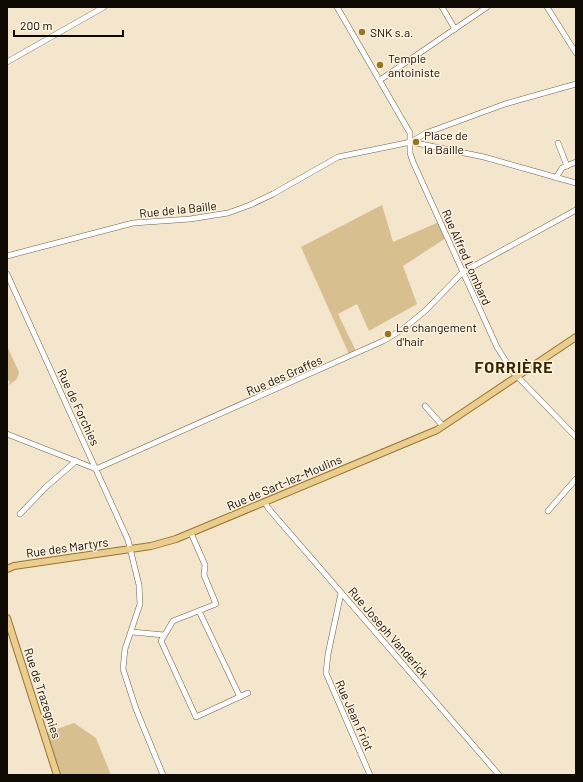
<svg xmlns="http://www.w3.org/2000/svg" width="583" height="782" viewBox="0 0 583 782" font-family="Barlow,sans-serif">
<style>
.green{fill:#d8bf90}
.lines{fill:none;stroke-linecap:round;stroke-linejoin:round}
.minor-casing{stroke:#6e624c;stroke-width:6}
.major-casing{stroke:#96742e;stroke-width:8}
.minor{stroke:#fff;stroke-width:5}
.major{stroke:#ebce8f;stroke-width:6}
.poi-dot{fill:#9a7520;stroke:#fef3df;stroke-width:1.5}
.labels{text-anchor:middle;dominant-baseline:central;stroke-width:3;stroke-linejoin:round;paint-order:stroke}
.poi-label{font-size:12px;fill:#0f0b04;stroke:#fef3df;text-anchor:start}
.street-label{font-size:12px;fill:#0f0b04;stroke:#fef3df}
.district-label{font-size:16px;font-weight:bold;letter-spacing:1px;fill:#382600;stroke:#fef3df}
</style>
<rect width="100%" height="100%" fill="#f3e6cd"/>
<g class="green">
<polygon points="382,205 393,242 439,222 446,238 403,266 417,304 369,331 357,304 338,314 356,351 349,354 301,247"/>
<polygon points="7,346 19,372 17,379 9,385 10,381 7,380"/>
<polygon points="74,723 96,738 111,775 60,775 46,733"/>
</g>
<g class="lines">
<defs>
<g id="minor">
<polyline points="337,7 410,133 410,153 413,162 497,347 512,371 576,437"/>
<polyline points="442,7 455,29"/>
<polyline points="547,7 576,53"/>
<polyline points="7,62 104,7"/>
<polyline points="380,80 487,7"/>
<polyline points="411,142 426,133 505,104 576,84"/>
<polyline points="558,143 567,166"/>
<polyline points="556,178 562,168 576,162"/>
<polyline points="7,256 133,223 190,219 228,213 250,205 273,194 338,157 411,142 484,157 576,183"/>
<polyline points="7,274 128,540 139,585 140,604 125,649 123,669 136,709 163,775"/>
<polyline points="425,406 443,426"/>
<polyline points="7,434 96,469"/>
<polyline points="96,469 383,341 403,329 425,311 463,272 576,210"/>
<polyline points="265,502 268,508 499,775"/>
<polyline points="548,511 576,479"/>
<polyline points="20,514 46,487 76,461"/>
<polyline points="191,533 205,565 204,575 216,604 173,621 161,641 196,717 248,693"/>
<polyline points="341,593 328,654 326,673 370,775"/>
<polyline points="199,611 240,697"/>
<polyline points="132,632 164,635"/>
</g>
<g id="major">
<polyline points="7,569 14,566 151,546 176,539 437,430 576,337"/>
<polyline points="7,618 57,775"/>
</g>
</defs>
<use href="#minor" class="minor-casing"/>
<use href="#major" class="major-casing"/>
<use href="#minor" class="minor"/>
<use href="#major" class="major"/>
</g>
<g class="poi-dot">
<circle cx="362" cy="32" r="4"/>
<circle cx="380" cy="65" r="4"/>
<circle cx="416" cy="142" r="4"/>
<circle cx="388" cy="334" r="4"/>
</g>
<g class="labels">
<g class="poi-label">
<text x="370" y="32">SNK s.a.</text>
<text x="388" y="58">Temple<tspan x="388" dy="14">antoiniste</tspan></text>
<text x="424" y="135">Place de<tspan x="424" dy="14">la Baille</tspan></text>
<text x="396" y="327">Le changement<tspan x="396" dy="14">d'hair</tspan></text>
</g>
<g class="street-label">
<text transform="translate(178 209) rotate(-6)">Rue de la Baille</text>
<text transform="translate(467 257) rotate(66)">Rue Alfred Lombard</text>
<text transform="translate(284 375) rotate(-24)">Rue des Graffes</text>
<text transform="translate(79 407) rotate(65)">Rue de Forchies</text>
<text transform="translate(284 482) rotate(-23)">Rue de Sart-lez-Moulins</text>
<text transform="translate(67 547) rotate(-8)">Rue des Martyrs</text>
<text transform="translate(389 632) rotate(49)">Rue Joseph Vanderick</text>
<text transform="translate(43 693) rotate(72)">Rue de Trazegnies</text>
<text transform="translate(355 715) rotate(66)">Rue Jean Friot</text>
</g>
<g class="district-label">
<text x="514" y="366">FORRIÈRE</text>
</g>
</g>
<rect width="583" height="782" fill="none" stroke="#0f0b04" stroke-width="16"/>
<path d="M14 30v6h109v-6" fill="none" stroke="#0f0b04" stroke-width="2"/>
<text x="20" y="30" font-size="12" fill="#0f0b04" stroke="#fef3df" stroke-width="3" paint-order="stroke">200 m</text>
</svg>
